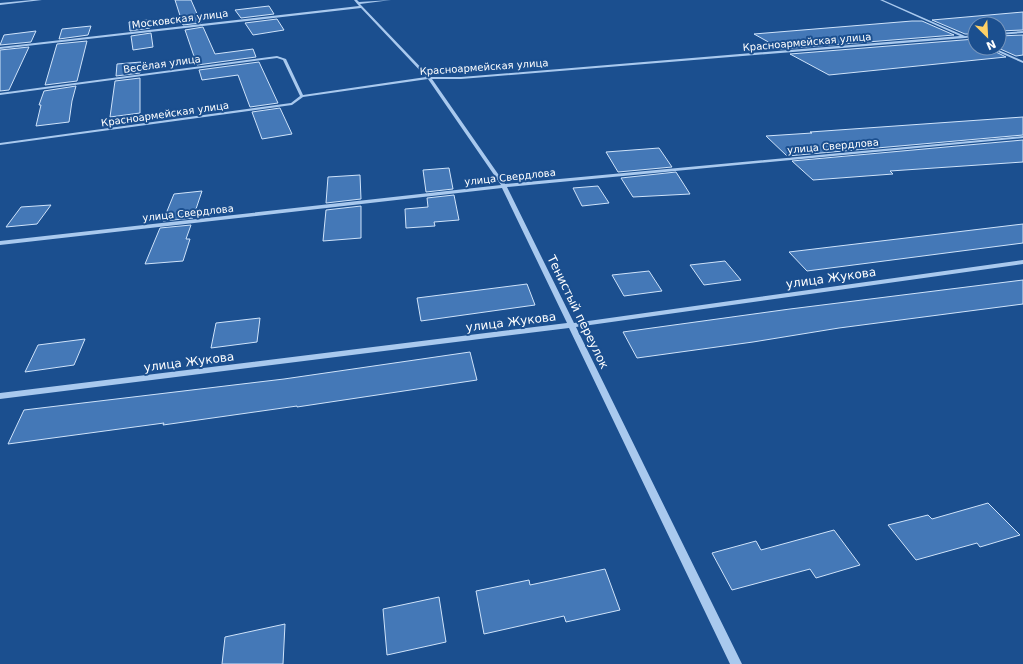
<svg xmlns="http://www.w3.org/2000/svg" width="1023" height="664" viewBox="0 0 1023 664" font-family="'DejaVu Sans',sans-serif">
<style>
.building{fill:#4478b7;stroke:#cfe3fa}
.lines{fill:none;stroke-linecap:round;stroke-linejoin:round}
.minor{fill:#a9c9ee;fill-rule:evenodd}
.labels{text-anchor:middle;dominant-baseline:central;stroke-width:4;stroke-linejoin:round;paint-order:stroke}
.far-street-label{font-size:10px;fill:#fff;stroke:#1b4f8f}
.street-label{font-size:12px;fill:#fff;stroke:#1b4f8f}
</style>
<rect width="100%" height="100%" fill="#1b4f8f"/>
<g class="building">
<polygon points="175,0 191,0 201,23 183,25"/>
<polygon points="269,6 274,14 241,18 235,10"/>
<polygon points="1023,12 1023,30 999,31 999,24 975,24 975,34 965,34 932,20"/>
<polygon points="277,19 284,30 253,35 245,23"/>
<polygon points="148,20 150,28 130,31 129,22"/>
<polygon points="912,21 922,21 954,35 781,49 754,34"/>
<polygon points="91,26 88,35 59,39 62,29"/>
<polygon points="203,27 215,54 253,49 256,57 197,65 185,30"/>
<polygon points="36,31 31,42 0,45 4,35"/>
<polygon points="151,33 153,47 133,50 131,36"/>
<polygon points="1023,35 1023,55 1016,56 998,48 999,48 999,36"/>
<polygon points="975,39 975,48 988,48 1006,57 829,75 790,54"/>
<polygon points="87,41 77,81 45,85 57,44"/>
<polygon points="29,47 9,90 0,91 0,50"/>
<polygon points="141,62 140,73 116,76 117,64"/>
<polygon points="259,62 278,103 250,107 238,75 202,80 199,70"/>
<polygon points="140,78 140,113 110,117 115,81"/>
<polygon points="76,86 72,101 69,122 36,126 41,105 39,105 44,91"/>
<polygon points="280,108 292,134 262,139 252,112"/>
<polygon points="1023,117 1023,135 787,156 766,136 812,133 810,132"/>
<polygon points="1023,140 1023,162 890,171 893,174 813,180 792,161"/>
<polygon points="659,148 672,167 618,172 606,152"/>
<polygon points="449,168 453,189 426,192 423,170"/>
<polygon points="676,172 690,194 633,197 621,178"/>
<polygon points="360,175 361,199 326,203 328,177"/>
<polygon points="598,186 609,203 582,206 573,188"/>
<polygon points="202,191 193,218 163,221 174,194"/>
<polygon points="454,195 459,220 434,222 435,226 406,228 405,209 428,207 427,198"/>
<polygon points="51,205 37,224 6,227 21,207"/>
<polygon points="361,206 361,238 323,241 326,210"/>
<polygon points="1023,224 1023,243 807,271 789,252"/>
<polygon points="191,225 186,239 190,239 183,261 145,264 160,228"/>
<polygon points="725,261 741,280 704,285 690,265"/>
<polygon points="649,271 662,291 624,296 612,275"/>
<polygon points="1023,280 1023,304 839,328 753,342 637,358 623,332 790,309"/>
<polygon points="527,284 535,305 421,321 417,298"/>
<polygon points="260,318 257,342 211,348 216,323"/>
<polygon points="85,339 74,365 25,372 38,345"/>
<polygon points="470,352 477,380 297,407 297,406 163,425 164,423 8,444 24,410 284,379"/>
<polygon points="988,503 1020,535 980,547 977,543 916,560 888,525 928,515 932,519"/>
<polygon points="834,530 860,565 816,578 810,569 732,590 712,553 756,541 761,550"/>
<polygon points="605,569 620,610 566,622 564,616 484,634 476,591 529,580 530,585"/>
<polygon points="439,597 446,642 387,655 383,609"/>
<polygon points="285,624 283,664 222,664 225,637"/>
</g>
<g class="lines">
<g class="minor">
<polygon points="32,0 42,0 0,5 0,3"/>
<polygon points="354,0 357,0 359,2 391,0 360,4 430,77 461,77 960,36 880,0 883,0 965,36 975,35 975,37 965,38 461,79 432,79 505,184 1023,136 1023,138 507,187 574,323 1023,260 1023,264 576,327 742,664 730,664 569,328 0,399 0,393 567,323 502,188 0,245 0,241 501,185 428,79 303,97 292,105 0,145 0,143 291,103 300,96 283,60 277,58 0,95 0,93 277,56 286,59 303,95 426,77 361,8 0,49 0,47 359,6"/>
<polygon points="1023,31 1023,33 999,35 999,33"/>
<polygon points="989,48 994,48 1023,61 1023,63"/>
</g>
</g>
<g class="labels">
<g class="far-street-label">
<text transform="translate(180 19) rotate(-7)">Московская улица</text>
<text transform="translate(807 42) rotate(-5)">Красноармейская улица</text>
<text transform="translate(162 64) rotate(-8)">Весёлая улица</text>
<text transform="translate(484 67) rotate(-4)">Красноармейская улица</text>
<text transform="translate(165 114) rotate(-8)">Красноармейская улица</text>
<text transform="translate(833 146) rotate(-5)">улица Свердлова</text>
<text transform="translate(510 177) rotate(-6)">улица Свердлова</text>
<text transform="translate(188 213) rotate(-6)">улица Свердлова</text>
</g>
<g class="street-label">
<text transform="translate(831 278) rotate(-8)">улица Жукова</text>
<text transform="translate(578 312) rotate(64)">Тенистый переулок</text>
<text transform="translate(511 322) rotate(-7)">улица Жукова</text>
<text transform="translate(189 362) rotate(-7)">улица Жукова</text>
</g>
</g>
<g transform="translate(987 36) rotate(156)"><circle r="19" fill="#1b4f8f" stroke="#7695bc"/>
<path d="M0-3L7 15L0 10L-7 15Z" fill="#ffd166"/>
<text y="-6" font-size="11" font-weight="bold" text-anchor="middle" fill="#ffffff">N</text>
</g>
</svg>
